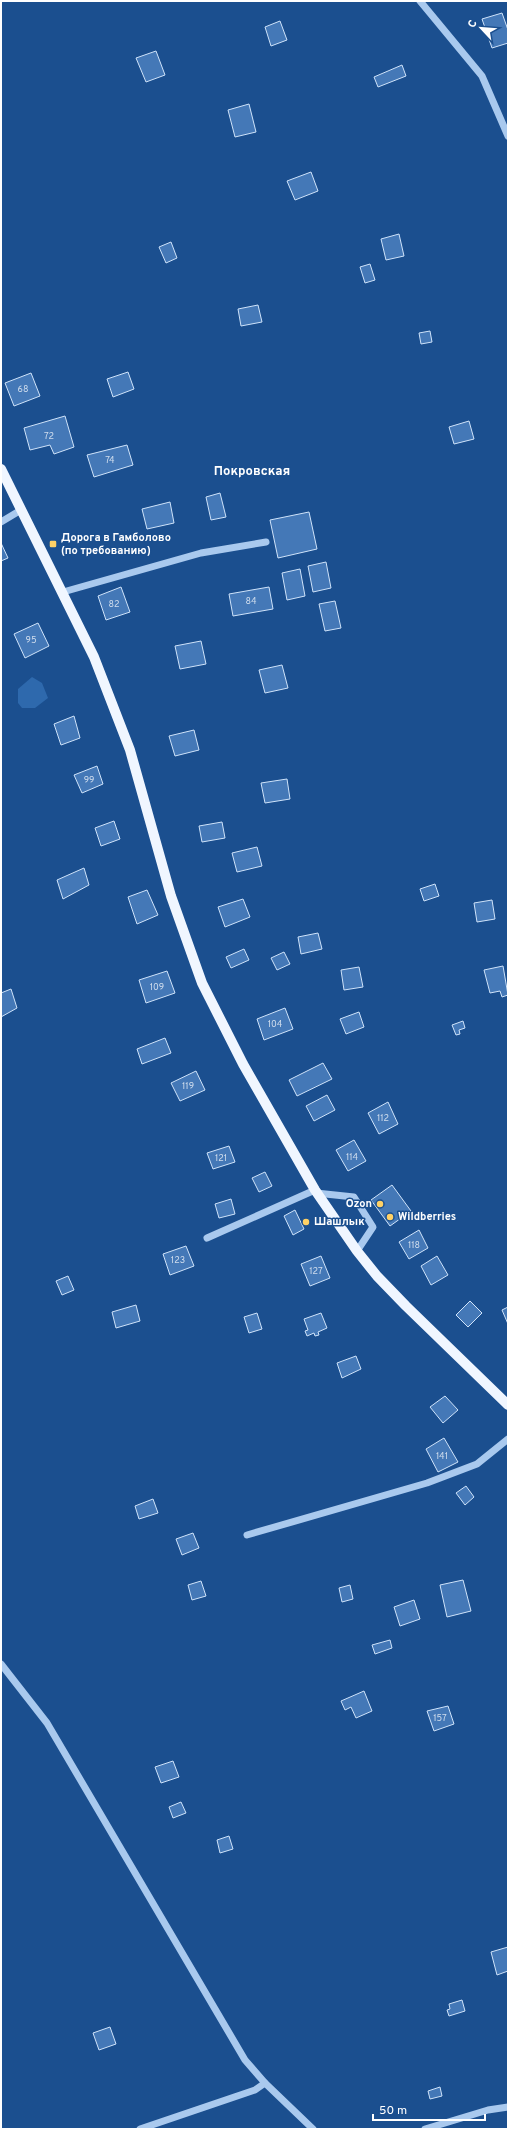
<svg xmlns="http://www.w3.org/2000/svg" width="509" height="2130" viewBox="0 0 509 2130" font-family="Overpass,sans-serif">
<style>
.green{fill:#2e69ad}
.building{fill:#4478b7;stroke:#cfe3fa}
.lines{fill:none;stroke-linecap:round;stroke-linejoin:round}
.minor{stroke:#a9c9ee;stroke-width:7}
.major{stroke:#f0f6ff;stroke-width:10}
.poi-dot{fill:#ffd166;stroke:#1b4f8f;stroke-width:1.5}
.labels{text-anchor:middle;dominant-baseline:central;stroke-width:3;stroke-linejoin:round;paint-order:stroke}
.number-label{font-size:9px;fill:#d0dded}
.poi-label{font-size:11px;font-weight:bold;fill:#fff;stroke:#1b4f8f;text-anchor:start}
.quarter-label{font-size:13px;font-weight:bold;fill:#fff;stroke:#1b4f8f}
</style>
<rect width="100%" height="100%" fill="#1b4f8f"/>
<polygon class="green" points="32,677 42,683 48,698 35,708 22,708 18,703 18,689"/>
<g class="building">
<polygon points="502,13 508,30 508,43 492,48 482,19"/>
<polygon points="280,21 287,40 271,46 265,27"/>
<polygon points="156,51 165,75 146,82 136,58"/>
<polygon points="402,65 406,76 378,87 374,77"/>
<polygon points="249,104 256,132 235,137 228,110"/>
<polygon points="311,172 318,191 295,200 287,181"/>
<polygon points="399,234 404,256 386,260 381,239"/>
<polygon points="171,242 177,258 166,263 159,247"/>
<polygon points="370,264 375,280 365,283 360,267"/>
<polygon points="258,305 262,322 241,326 238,309"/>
<polygon points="430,331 432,342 421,344 419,333"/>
<polygon points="128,372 134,389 113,397 107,379"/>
<polygon points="31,373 40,396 14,406 5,383"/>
<polygon points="65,416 74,447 54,454 50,445 30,450 24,428"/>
<polygon points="469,421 474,439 454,444 449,427"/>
<polygon points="127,445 133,465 94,477 87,455"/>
<polygon points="220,493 226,517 211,520 206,497"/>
<polygon points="170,502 174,523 147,529 142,509"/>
<polygon points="309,512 317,549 278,558 270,520"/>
<polygon points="1,543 8,558 1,561"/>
<polygon points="326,562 331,588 313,592 308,566"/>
<polygon points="300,569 305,596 287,600 282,573"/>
<polygon points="121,587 130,612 106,620 98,596"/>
<polygon points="269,587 273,609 233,616 229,594"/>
<polygon points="335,601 341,628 325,631 319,604"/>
<polygon points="38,623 49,646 25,658 14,634"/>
<polygon points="201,641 206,664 180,669 175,646"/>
<polygon points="282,665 288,688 265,693 259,670"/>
<polygon points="74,716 80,738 61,745 54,724"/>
<polygon points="194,730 199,750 175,756 169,736"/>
<polygon points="97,766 103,784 82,793 74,775"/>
<polygon points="287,779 290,799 265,803 261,783"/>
<polygon points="114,821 120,839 101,846 95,828"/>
<polygon points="222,822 225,838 202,842 199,826"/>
<polygon points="257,847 262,866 237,872 232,853"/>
<polygon points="84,868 89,885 63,899 57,880"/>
<polygon points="435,884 439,896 424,901 420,889"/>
<polygon points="147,890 158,915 137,924 128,897"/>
<polygon points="243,899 250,917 225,927 218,907"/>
<polygon points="492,900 495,919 477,922 474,903"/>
<polygon points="318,933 322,949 301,954 298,937"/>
<polygon points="244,949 249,960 231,968 226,957"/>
<polygon points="284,952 290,964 277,970 271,958"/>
<polygon points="503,966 508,995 502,997 500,991 490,993 484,970"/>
<polygon points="359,967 363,987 344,990 341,970"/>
<polygon points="167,971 175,993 146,1003 139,980"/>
<polygon points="11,989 17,1008 1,1017 1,993"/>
<polygon points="285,1008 293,1029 264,1040 257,1019"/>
<polygon points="359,1012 364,1027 346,1034 340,1019"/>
<polygon points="463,1021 465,1028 459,1030 460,1034 456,1035 452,1025"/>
<polygon points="165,1038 171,1053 142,1064 137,1049"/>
<polygon points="323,1063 332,1079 297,1096 289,1080"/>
<polygon points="196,1071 205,1090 180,1101 171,1083"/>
<polygon points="327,1095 335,1110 314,1121 306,1106"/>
<polygon points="388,1102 398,1124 379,1134 368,1113"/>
<polygon points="354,1140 366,1161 348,1171 336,1150"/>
<polygon points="229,1146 235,1162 213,1169 207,1153"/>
<polygon points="265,1172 272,1186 259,1192 252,1178"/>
<polygon points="392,1185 411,1211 390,1226 371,1200"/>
<polygon points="231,1199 235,1214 219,1218 215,1204"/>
<polygon points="295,1210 304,1229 293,1235 284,1216"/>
<polygon points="419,1230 428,1248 409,1259 399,1242"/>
<polygon points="186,1246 194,1266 170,1275 163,1254"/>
<polygon points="321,1256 330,1278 310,1286 301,1264"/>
<polygon points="437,1256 448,1275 431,1285 421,1266"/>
<polygon points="68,1276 74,1290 62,1295 56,1281"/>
<polygon points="470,1301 482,1313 468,1327 456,1315"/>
<polygon points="136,1305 140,1321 116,1328 112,1312"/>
<polygon points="508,1307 508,1324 502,1310"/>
<polygon points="257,1313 262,1329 249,1333 244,1317"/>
<polygon points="321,1313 327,1328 318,1332 319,1335 315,1336 314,1333 307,1336 305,1331 308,1330 304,1319"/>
<polygon points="356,1356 361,1369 342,1378 337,1363"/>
<polygon points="445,1396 458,1410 443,1423 430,1407"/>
<polygon points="444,1438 458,1462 438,1472 426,1449"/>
<polygon points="466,1486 474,1497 465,1505 456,1493"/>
<polygon points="153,1499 158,1513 139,1519 135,1506"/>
<polygon points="193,1533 199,1548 182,1555 176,1539"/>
<polygon points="463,1580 471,1611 447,1617 440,1585"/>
<polygon points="201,1581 206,1596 192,1600 188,1585"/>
<polygon points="350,1585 353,1599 342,1602 339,1588"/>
<polygon points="414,1600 420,1619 400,1626 394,1607"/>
<polygon points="390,1640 392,1648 375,1654 372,1645"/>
<polygon points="364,1691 372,1711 356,1718 351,1707 345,1710 341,1701"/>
<polygon points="448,1706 454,1724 434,1731 427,1711"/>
<polygon points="173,1761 179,1777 161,1783 155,1767"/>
<polygon points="181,1802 186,1813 173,1818 169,1807"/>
<polygon points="229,1836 233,1849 220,1853 217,1840"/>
<polygon points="508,1947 508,1971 497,1975 491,1952"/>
<polygon points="462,2000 465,2011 449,2016 447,2010 450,2009 449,2004"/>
<polygon points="110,2027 116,2044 99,2050 93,2033"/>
<polygon points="440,2087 442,2096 430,2099 428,2091"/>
</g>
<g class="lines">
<g class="minor">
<polyline points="420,1 482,76 508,136"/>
<polyline points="1,522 21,510"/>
<polyline points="63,592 201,553 266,542"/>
<polyline points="316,1193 354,1197 373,1227 357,1251"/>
<polyline points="207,1238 315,1190"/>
<polyline points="247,1535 427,1483 477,1464 508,1439"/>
<polyline points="1,1664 47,1723 245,2060 265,2083 313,2129"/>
<polyline points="140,2129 255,2090 265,2083"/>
<polyline points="425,2129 488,2110 508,2107"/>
</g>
<polyline class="major" points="1,469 94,657 130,750 171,896 202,983 243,1064 315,1190 357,1251 377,1276 406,1306 508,1405"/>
</g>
<g class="poi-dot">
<rect x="49" y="540" width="8" height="8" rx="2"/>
<circle cx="380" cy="1204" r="4"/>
<circle cx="390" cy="1217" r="4"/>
<circle cx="306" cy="1222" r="4"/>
</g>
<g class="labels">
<g class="number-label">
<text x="23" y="389">68</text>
<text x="49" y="436">72</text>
<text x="110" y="460">74</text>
<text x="251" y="601">84</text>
<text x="114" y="604">82</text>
<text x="31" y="640">95</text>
<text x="89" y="780">99</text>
<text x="157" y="987">109</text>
<text x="275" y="1024">104</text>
<text x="188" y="1086">119</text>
<text x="383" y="1118">112</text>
<text x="352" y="1157">114</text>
<text x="221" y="1158">121</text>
<text x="414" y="1245">118</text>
<text x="178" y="1260">123</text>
<text x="316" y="1271">127</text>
<text x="442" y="1456">141</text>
<text x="440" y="1718">157</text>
</g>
<g class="poi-label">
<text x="61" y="538">Дорога в Гамболово<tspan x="61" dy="13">(по требованию)</tspan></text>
<text x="372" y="1204" text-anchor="end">Ozon</text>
<text x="398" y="1217">Wildberries</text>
<text x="314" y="1222">Шашлык</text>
</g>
<g class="quarter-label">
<text x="252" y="472">Покровская</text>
</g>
</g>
<rect width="509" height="2130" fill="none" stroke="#ffffff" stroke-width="4"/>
<g transform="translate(481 28) rotate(296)" stroke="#1b4f8f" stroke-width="3" paint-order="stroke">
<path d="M0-3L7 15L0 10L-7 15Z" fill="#ffffff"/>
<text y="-6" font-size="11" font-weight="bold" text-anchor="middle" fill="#ffffff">С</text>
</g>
<path d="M373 2114v6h112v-6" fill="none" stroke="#ffffff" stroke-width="2"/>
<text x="379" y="2114" font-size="12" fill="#ffffff" stroke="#1b4f8f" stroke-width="3" paint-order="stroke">50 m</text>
</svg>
